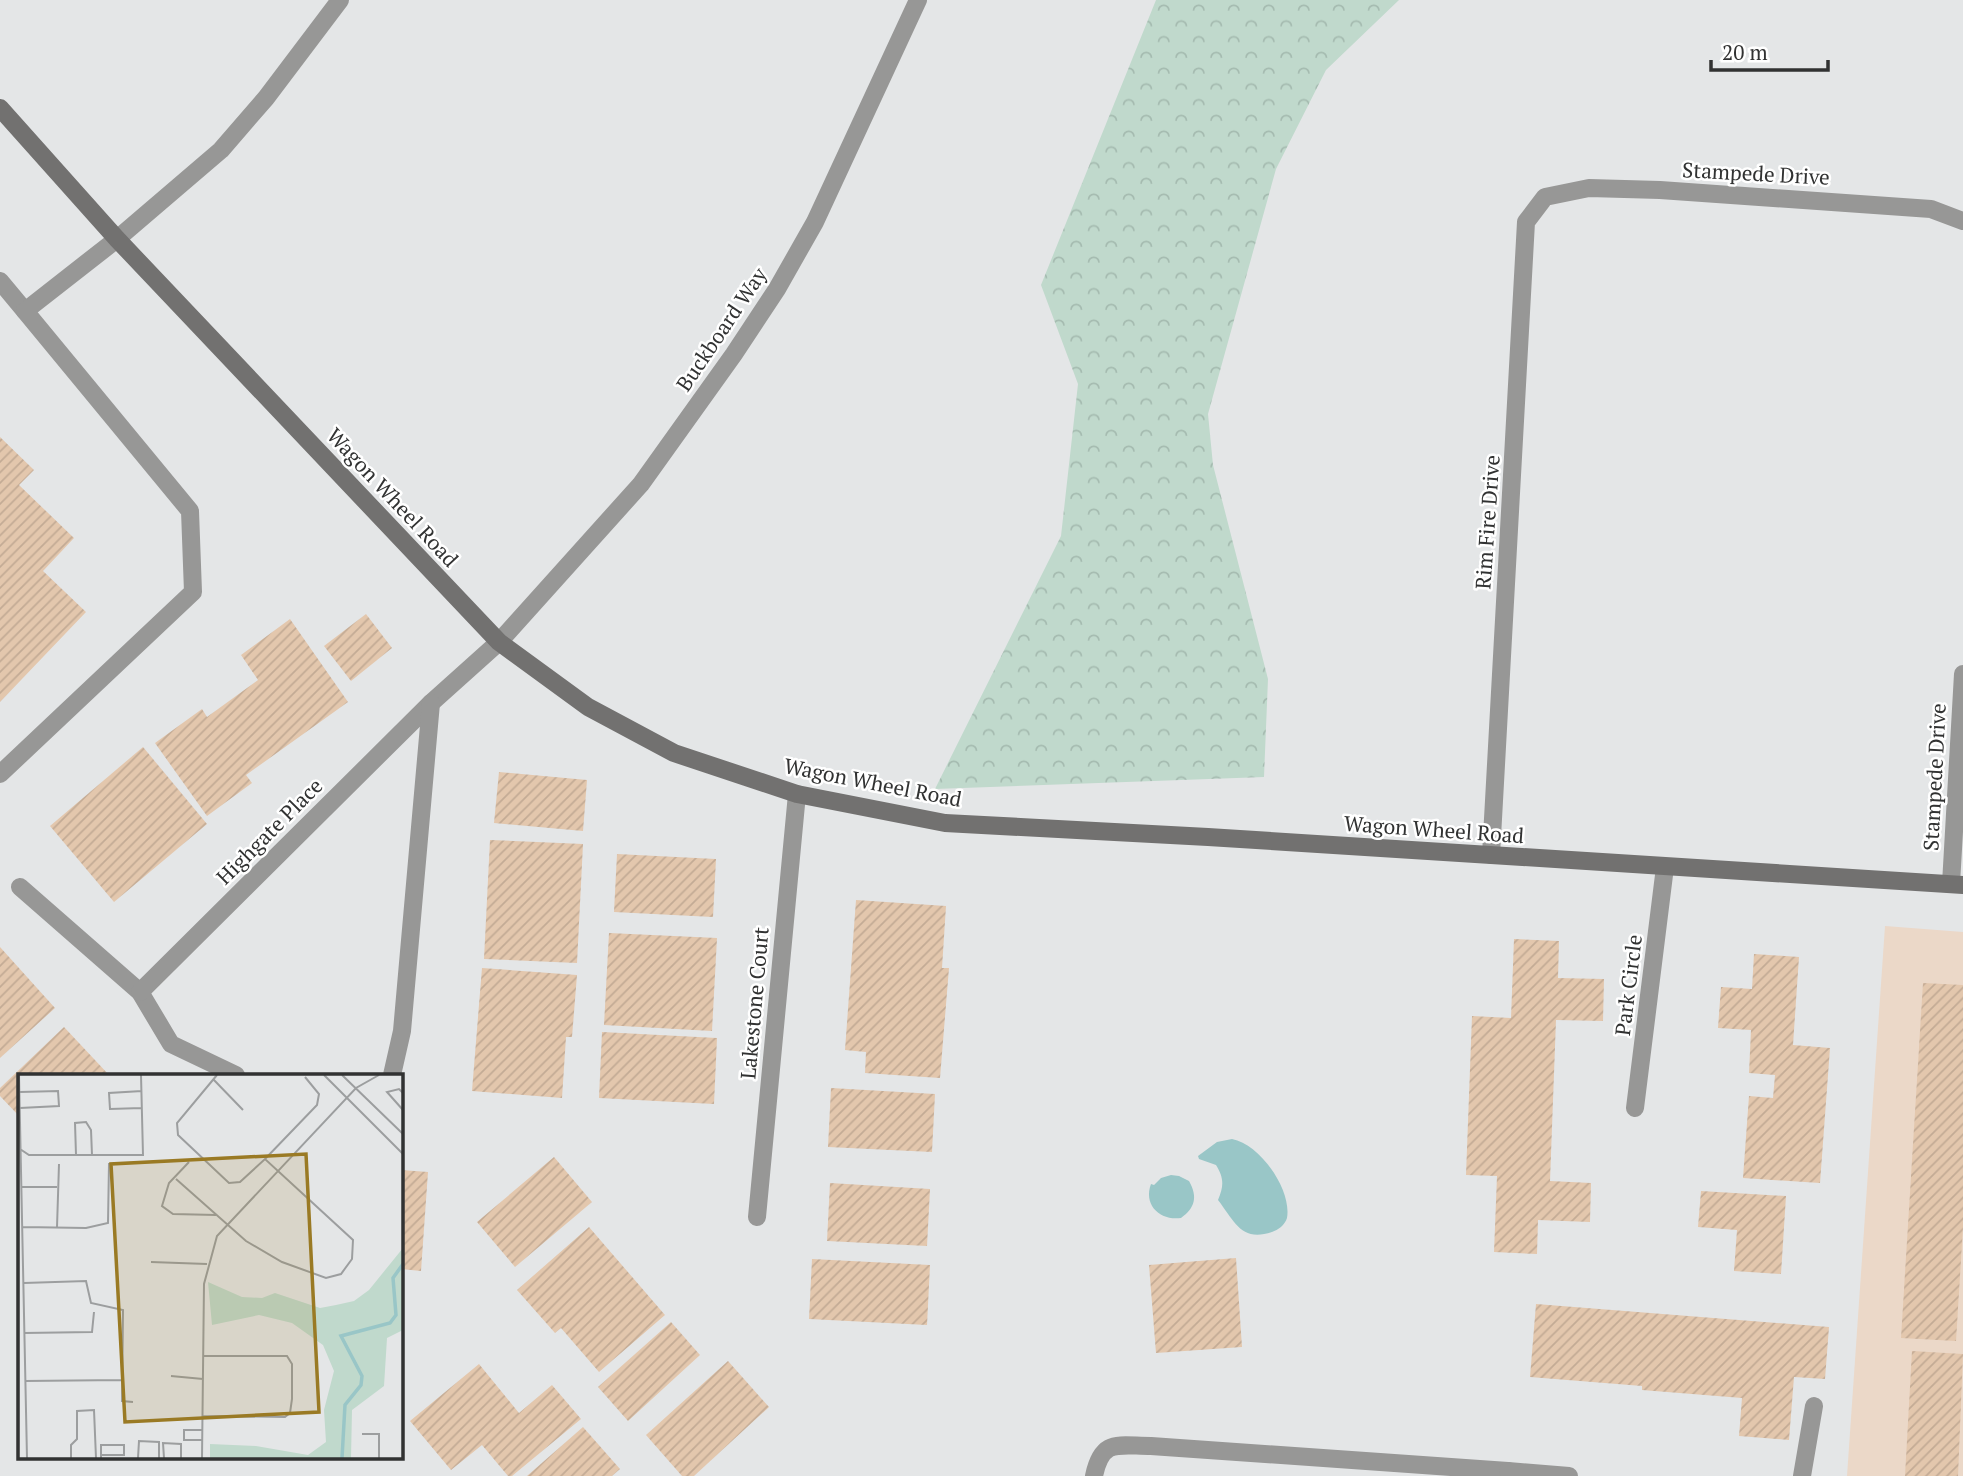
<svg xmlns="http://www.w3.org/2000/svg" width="1963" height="1476" viewBox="0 0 1963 1476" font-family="'PT Serif',serif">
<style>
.commercial{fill:#ebd8c8}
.forest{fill:url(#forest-crowns)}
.water{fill:#99c6c7}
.building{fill:url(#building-hatch)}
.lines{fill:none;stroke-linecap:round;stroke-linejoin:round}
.lane{stroke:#979796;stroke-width:18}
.street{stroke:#979796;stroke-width:18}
.secondary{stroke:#727170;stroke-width:18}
.labels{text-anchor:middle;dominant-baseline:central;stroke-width:5;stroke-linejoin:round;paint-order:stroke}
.street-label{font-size:21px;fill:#313232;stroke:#fff}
.inset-river{fill:none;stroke:#99c6c7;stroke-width:3.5}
.inset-road{fill:none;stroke:#9c9e9f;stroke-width:2}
.view{fill:#9a7a24;fill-opacity:0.15;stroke:#9a7a24;stroke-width:3.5}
.inset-edge{fill:none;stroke:#313232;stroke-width:3.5}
</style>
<defs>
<pattern id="forest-crowns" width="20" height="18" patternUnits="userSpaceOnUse" patternTransform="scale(1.75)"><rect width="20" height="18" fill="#c0d9cc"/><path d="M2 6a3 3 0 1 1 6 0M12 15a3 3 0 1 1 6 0" fill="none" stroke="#a5bbb0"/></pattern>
<pattern id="building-hatch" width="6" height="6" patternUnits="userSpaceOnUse" patternTransform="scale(1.75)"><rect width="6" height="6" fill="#e3c7ad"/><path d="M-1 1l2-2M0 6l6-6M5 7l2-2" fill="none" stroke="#c3ab95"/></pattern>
</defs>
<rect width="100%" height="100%" fill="#e4e6e7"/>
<polygon class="commercial" points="1885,926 1963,932 1963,1476 1847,1476"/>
<polygon class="forest" points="1156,0 1399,0 1326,70 1276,169 1208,414 1213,465 1268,679 1264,777 935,789 1061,536 1078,384 1041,285"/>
<g class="water">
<path d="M1232 1139C1260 1144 1292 1190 1287 1218 1285 1225 1278 1230 1272 1232 1241 1242 1235 1222 1218 1200 1224 1186 1224 1178 1216 1165L1199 1159 1198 1156 1217 1142Z"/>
<path d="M1171 1175 1179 1176 1189 1181C1198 1197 1195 1208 1181 1218 1160 1221 1143 1205 1151 1184L1154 1185 1161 1178Z"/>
</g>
<g class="building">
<polygon points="0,437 34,470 19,485 74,538 43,571 86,612 0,702"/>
<polygon points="366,614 392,648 351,681 324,646"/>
<polygon points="290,619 348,702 246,775 252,783 207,816 155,743 202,709 207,717 258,680 241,655"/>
<polygon points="143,747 207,824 114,902 50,826"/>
<polygon points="499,772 587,780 583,831 494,823"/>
<polygon points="490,840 583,844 577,963 484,959"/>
<polygon points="617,854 716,859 713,917 614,912"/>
<polygon points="856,900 946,906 942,968 949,968 940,1078 865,1073 866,1052 845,1050"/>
<polygon points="609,933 717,938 712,1031 604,1025"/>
<polygon points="1514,939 1559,941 1558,978 1604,979 1603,1021 1556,1020 1550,1181 1591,1183 1590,1222 1538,1220 1537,1254 1494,1252 1497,1176 1466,1175 1472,1016 1511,1018"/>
<polygon points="0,947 55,1008 0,1058"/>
<polygon points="1754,954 1799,957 1793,1045 1830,1048 1820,1183 1743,1178 1749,1096 1773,1098 1775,1075 1749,1073 1751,1030 1718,1028 1721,987 1752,989"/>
<polygon points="482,968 577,975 572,1037 566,1037 562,1098 472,1091"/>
<polygon points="1923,983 1963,985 1963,1227 1956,1341 1901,1338"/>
<polygon points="64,1027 109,1075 19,1075 19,1116 0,1096 0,1088"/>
<polygon points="602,1032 717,1038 714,1104 599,1098"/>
<polygon points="831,1088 935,1094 932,1152 828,1147"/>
<polygon points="554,1157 592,1202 515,1267 477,1222"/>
<polygon points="401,1170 428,1172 421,1271 401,1269"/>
<polygon points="830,1183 930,1189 927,1246 827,1241"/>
<polygon points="1701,1191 1786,1196 1781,1274 1734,1271 1737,1230 1698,1227"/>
<polygon points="589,1227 665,1315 599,1372 561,1328 555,1333 517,1290"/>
<polygon points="1236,1258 1242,1347 1156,1353 1149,1265"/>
<polygon points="812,1259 930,1265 927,1325 809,1319"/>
<polygon points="1536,1304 1829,1327 1825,1379 1794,1377 1789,1440 1739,1436 1742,1398 1642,1390 1642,1386 1530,1377"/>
<polygon points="671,1322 700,1355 628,1421 598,1387"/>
<polygon points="1912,1351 1963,1354 1958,1476 1905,1476"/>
<polygon points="728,1361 769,1407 694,1476 682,1476 646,1435"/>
<polygon points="479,1364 519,1413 552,1385 581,1419 512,1476 508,1476 482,1445 451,1470 410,1421"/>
<polygon points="583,1427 620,1469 612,1476 527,1476"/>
</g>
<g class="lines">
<g class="lane">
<polyline points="0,281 25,311"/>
<polyline points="0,774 193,592 190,511 25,311 117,239"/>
<path d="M1094 1476C1102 1438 1118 1446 1151 1446L1508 1471"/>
</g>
<g class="street">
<polyline points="117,239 221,150 266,98 340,0"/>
<polyline points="1491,855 1526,222 1545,197 1589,188 1660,190 1931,209 1963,221"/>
<polyline points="1951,884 1963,674"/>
<polyline points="20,887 140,992 171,1044 236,1075"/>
<polyline points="140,992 431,703 499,642 641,484 734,354 777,289 815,222 918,0"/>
<polyline points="392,1075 402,1031 431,703"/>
<polyline points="1635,1108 1665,867"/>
<polyline points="757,1217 797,794"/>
<polyline points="1508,1471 1569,1476"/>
<polyline points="1802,1476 1814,1406"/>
</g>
<polyline class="secondary" points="0,108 117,239 499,642 588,707 674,753 797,794 945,823 1208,837 1963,885"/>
</g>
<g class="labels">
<g class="street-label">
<text transform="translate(1756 173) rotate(3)">Stampede Drive</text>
<text transform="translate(721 329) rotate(-56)">Buckboard Way</text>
<text transform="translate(393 497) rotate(47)">Wagon Wheel Road</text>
<text transform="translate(1487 522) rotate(-86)">Rim Fire Drive</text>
<text transform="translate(1934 777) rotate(-87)">Stampede Drive</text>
<text transform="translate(873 782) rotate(11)">Wagon Wheel Road</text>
<text transform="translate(1434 829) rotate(4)">Wagon Wheel Road</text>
<text transform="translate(269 831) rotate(-45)">Highgate Place</text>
<text transform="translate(1628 985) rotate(-83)">Park Circle</text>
<text transform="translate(754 1003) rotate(-85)">Lakestone Court</text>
</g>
</g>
<g transform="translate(18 1074)">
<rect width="385" height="385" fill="#e4e6e7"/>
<path d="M385 174V256L369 264 366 312 334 336 333 384H192V370L238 372 290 381 308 368 306 336 316 297 305 271 274 249 241 241 194 251 190 208 224 223 244 224 257 219 302 234 318 231 336 227 351 216Z" fill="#c0d9cc"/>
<path class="inset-river" d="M324 384 327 331 343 311 344 302 323 262 372 249 378 241 375 204 385 190"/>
<path class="inset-road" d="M1 1 9 384M306 1 385 80M324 1 385 60M195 5 225 36M124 17 91 19 92 35 124 34M2 18 40 17 41 32 2 34M385 19 381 15 369 18 385 36M2 75 11 81H125L123 1M58 81 57 49 68 48 73 56 74 81M247 85 299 31 301 20 287 3M171 88 151 109 144 132 155 140 198 141M158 105 228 167 264 188 308 204 323 200 334 185 335 166 247 85 222 108 211 109 160 61 159 49 199 1M3 113H39M5 153 68 154 90 149 91 89M39 153 41 90M133 188 189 190M6 209 68 207 73 229 105 236 104 327 115 328M6 259 74 258 76 238M153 302 185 305M7 307 104 306M185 342 267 343 272 339 274 325V290L269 282H185M344 360H361V384M184 366H166V356H184M83 381H106V371H83V384M53 384V371L59 365V337L76 336 78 384M120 384 121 367 141 368V384M146 384 145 369 163 370V384M184 384 186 210 199 162 338 14 361 1"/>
<path class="view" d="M288 80 301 338 107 348 93 90Z"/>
<rect width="385" height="385" class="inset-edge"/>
</g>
<path d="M1711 60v10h117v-10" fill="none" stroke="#313232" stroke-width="3.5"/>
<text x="1722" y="60" font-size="21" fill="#313232" stroke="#ffffff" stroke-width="5" paint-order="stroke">20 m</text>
</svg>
